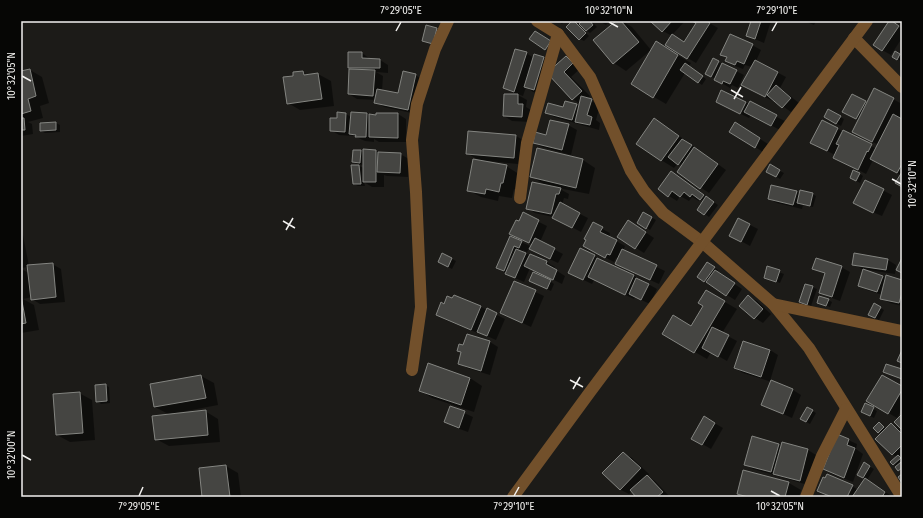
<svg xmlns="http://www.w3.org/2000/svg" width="923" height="518" viewBox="0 0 923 518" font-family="'Fira Sans',sans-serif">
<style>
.shadow{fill:#0007}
.building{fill:#454542;stroke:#848581}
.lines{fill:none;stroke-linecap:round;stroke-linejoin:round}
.minor{stroke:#72502b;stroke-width:12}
.ticks{fill:none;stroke:#f2f1ef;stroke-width:1.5}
.neatline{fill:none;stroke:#f2f1ef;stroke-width:1.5}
.ticks-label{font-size:10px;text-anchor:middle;fill:#f2f1ef}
</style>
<rect width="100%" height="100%" fill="#1c1b18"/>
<g class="shadow">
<polygon points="558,21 564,21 562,24"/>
<polygon points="573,21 577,24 589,36 584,41 580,39"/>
<polygon points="584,21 591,21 597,27 590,33 586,30"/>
<polygon points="599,21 610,21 606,25"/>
<polygon points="617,21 622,21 632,27 651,50 626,71 614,63"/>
<polygon points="651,21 685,21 672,35 685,43 697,23 694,21 706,21 718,28 696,63 666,45 672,36 663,31"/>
<polygon points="752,21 771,21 764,43 748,36"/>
<polygon points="804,21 816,21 814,25"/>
<polygon points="890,21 902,28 902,38 891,55 882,50"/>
<polygon points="657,43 691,63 689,66 706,79 702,85 685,73 666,104 632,84"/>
<polygon points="752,45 761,50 756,61 786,77 780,88 799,103 791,112 774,100 773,101 751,90 752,67 745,65 743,69 735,66 726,61 728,58 722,54"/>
<polygon points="896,52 902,56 901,61 894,57"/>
<polygon points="362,53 370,59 380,60 388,65 388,73 376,72 383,76 382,91 399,94 415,75 424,80 416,114 384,107 376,102 376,100 357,99 349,94 354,70 349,67"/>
<polygon points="526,53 534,58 544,58 552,62 549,73 567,57 575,62 581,68 571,77 590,96 587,99 600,105 596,120 600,123 599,130 554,117 546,112 576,105 580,107 580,104 573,99 549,74 542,94 533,92 526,87 523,96 512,92 504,87"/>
<polygon points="714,60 744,75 738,88 732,85 730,88 707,74"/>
<polygon points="30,70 42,77 49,103 40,106 43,118 28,122 32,124 33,134 21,136 21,72"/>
<polygon points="303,72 308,75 318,74 331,81 334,106 300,110 288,103 295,77"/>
<polygon points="875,89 902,104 902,115 900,119 902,120 902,186 901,175 873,160 866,174 841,161 835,155 812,143 822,121 877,149 879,145 866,139 859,120 843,112 852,95 868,104"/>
<polygon points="722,91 785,121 780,130 751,115 749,118 725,106"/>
<polygon points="505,95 518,95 527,100 526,107 531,110 531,122 512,121 504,116"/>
<polygon points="829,111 844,119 841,126 825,117"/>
<polygon points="352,113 367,114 370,115 377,116 377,114 398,114 406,119 406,142 379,142 374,139 374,142 365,141 354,136 339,135 331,130 338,119 346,114 351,117"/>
<polygon points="654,120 667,127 726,170 709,193 678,172 682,166 678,163 674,168 661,160"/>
<polygon points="56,123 60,125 60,132 45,133 41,131"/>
<polygon points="568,125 577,130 571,155 542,147 534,143"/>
<polygon points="743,128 768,144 763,152 755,147"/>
<polygon points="516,136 528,143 527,165 489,161 488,163 506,166 519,174 516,190 514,189 512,198 499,196 498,201 481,197 468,190 480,161 467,153"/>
<polygon points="361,151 364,153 376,151 380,153 400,154 409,159 408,177 387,176 384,175 384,187 372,187 364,182 365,186 358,186 354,184 352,166 359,166 364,168 364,165 357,164 353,162"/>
<polygon points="583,160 595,168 589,194 558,188 569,194 568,199 564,198 562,205 588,218 581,232 553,217 535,213 527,208 547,186 531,176"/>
<polygon points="770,166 784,173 780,179 767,171"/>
<polygon points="671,172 718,205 709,217 698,209 704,201 700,199 699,201 692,197 689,201 680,196 677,201 669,196"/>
<polygon points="860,174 863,176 860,183 855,180"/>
<polygon points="865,181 892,195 882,216 863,208"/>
<polygon points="796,192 800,194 812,194 816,196 813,207 803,205 802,209 777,203 769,199"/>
<polygon points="644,213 656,220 650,230 638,223"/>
<polygon points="523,214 547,226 540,242 563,254 558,263 539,254 533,245 520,239 519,222"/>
<polygon points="593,224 610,233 609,237 625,246 623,251 665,271 659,284 625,269 619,259 616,258 614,262 593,251"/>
<polygon points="21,225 29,266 52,264 61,269 65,302 40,304 32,299 32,297 23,299 34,305 39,330 21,333 21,269 29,273 28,267 21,268"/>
<polygon points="750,225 758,229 750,246 739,240"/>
<polygon points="636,226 654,238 644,253 636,248"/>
<polygon points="510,237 530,246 527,252 523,250 522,252 546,262 555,267 554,269 565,276 562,284 530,268 524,282 515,278 498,268"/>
<polygon points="443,254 456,261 452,269 439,262"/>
<polygon points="594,256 602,262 634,276 657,289 650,304 635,297 634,299 594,280 592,284 569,273"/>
<polygon points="888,260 896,265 895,274 862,269 853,264"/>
<polygon points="708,263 718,270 716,272 742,289 735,300 698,277"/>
<polygon points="841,267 850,272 840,301 829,297 820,292 826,274 813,268"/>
<polygon points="768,268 784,274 780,283 765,277"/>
<polygon points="882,277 886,279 902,281 902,306 890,303 881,298 882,295 867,290 859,285"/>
<polygon points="550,281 554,284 551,291 534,283"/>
<polygon points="514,282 544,296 531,327 502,313"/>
<polygon points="806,285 817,289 811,306 800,302"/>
<polygon points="706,291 737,309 722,333 737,341 727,361 711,352 707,359 664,334 691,327 704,305"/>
<polygon points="748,296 757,301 771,314 763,323 755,318 740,306"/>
<polygon points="828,300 832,302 830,307 822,304"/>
<polygon points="445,305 481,307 505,319 496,340 480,333 480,334 446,320 437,315"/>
<polygon points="875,305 884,310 879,320 869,314"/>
<polygon points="467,335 490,342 498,347 490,375 467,368 459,363"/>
<polygon points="770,350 778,355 770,381 793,390 801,395 792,418 763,405 772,382 743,373 735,368"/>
<polygon points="201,376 214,383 218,405 176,413 176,414 205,411 218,419 220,442 169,446 156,439 170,415 155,407 151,384"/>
<polygon points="470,378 482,386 474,412 432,398 420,390"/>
<polygon points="105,385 109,387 110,403 101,404 97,401"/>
<polygon points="902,387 902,409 897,418 868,401"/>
<polygon points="79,393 92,400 95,440 70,442 57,435"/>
<polygon points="866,405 877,411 874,418 866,414"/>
<polygon points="451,407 473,417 468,432 454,427 446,422"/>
<polygon points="807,408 816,413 810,424 801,419"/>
<polygon points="704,417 723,428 711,449 692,438"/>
<polygon points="880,424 886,429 891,424 902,431 902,472 894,464 897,457 892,454 882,434 875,428"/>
<polygon points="837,435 857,444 856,449 863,454 853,482 832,474 824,469"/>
<polygon points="752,437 781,446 782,443 808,450 816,455 808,485 753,469 745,464"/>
<polygon points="623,453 632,458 649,474 647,476 655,481 670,497 637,497 632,491 629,494 621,490 604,473"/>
<polygon points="865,464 874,469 867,480 893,497 831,497 818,490 852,486 858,490 865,479 858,474"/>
<polygon points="226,466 238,473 241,497 203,497"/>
<polygon points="789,483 801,490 799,497 744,497 738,494"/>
</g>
<g class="building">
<polygon points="572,21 574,21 586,33 579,40 566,27"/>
<polygon points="582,21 590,21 593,25 586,31 579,24"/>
<polygon points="616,21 621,21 639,42 613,64 593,40"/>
<polygon points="650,21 672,21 662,32"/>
<polygon points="692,21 707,21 710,23 687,59 665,45 672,34 684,42 696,23"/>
<polygon points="751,21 761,21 755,39 746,36"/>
<polygon points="889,21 892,21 899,26 882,51 873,45"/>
<polygon points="426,25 437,28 433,44 422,41"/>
<polygon points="535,31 551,41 545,50 529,39"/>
<polygon points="730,34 753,44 744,64 737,61 735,65 725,61 727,57 720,55"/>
<polygon points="656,41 678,55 653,98 631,84"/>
<polygon points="515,49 527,52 514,92 503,88"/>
<polygon points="895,51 900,54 897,60 892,57"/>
<polygon points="348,52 362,52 362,58 380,59 380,68 348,68"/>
<polygon points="534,54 544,57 534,90 524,87"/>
<polygon points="566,56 573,63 564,72 582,91 572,100 547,73"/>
<polygon points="713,58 719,61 711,77 705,74"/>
<polygon points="755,60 778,72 765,97 741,85"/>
<polygon points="685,63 703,76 698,83 680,70"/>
<polygon points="722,63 737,70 730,84 723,81 722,84 714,80"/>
<polygon points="30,69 36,96 28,99 31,111 21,114 21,71"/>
<polygon points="349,69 375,70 373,96 348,94"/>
<polygon points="303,71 304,75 318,73 322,99 287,104 283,77 293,76 293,72"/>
<polygon points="403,71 416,74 408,110 374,103 377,89 398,93"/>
<polygon points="776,85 791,98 782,108 767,95"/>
<polygon points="874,88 894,98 872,142 852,132"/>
<polygon points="721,90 746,102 740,114 716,102"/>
<polygon points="504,94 518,94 518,104 523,104 522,117 503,116"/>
<polygon points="852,94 866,101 856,119 842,112"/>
<polygon points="581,96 592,99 587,115 592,117 590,125 575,122"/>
<polygon points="565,101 577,104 572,120 545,113 548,103 563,107"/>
<polygon points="750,101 777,115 771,126 744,112"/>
<polygon points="828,109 841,116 836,124 824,117"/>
<polygon points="337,112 346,113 345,132 330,131 330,118 337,118"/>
<polygon points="351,112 367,113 366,137 355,137 356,135 349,134"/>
<polygon points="376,113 398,113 398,138 369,137 369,114 376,115"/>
<polygon points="893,114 902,119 902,164 897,173 870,159"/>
<polygon points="21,118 24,118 25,130 21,130"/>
<polygon points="654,118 679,136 661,161 636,144"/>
<polygon points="550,120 569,124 562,150 533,143 535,132 546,135"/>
<polygon points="822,120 838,128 827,151 810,143"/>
<polygon points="56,122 56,130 40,131 40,123"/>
<polygon points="735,122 760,138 755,148 729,132"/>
<polygon points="843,130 872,144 868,152 867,151 858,170 833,158 839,145 836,144"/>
<polygon points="468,131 516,135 514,158 466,154"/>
<polygon points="682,139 692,145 678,165 668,157"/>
<polygon points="694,147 718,164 700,189 677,172"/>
<polygon points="537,148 583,159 576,188 530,177"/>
<polygon points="363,149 376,150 376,182 363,182"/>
<polygon points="353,150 361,150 360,163 352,162"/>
<polygon points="378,152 401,153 400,173 377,172"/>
<polygon points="473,159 507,165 503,183 501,183 499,192 486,189 485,194 467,191"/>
<polygon points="770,164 780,170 776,177 766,172"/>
<polygon points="351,165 359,165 361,184 353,184"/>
<polygon points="853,170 860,173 856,181 850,178"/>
<polygon points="671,171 704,195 700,200 692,194 690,197 684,192 680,197 672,191 668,197 658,189"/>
<polygon points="902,172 902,187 895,183"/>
<polygon points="865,180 884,189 873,213 853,203"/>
<polygon points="532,182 561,188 559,194 556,194 551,214 526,209"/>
<polygon points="771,185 797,191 793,205 768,199"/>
<polygon points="800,190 813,193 810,206 797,203"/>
<polygon points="706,196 714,202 704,215 697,210"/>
<polygon points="560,202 580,213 572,228 552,218"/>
<polygon points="523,212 539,220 529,243 509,234 516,220 519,221"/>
<polygon points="643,212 652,217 646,229 637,223"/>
<polygon points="738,218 750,224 741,242 729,236"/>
<polygon points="628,220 646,232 635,249 617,237"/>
<polygon points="593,222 603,227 600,232 617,240 610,255 607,254 605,258 583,246 586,240 584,239"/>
<polygon points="510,236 522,241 519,248 514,246 504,271 496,268"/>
<polygon points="535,238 555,248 550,259 529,249"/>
<polygon points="580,248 595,255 583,280 568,273"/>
<polygon points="516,249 526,253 515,278 505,274"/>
<polygon points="622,249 657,265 650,280 615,264"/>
<polygon points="442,253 452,258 448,267 438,262"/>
<polygon points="854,253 888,259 886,270 852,265"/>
<polygon points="530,254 547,261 546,264 557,270 553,280 524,266"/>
<polygon points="597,258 634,275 625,295 588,277"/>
<polygon points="816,258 842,266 832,297 819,293 825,273 812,269"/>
<polygon points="902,258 902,273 896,270"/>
<polygon points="707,262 715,267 704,282 697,277"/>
<polygon points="53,263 56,297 31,300 27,265"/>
<polygon points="767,266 780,270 776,282 764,278"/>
<polygon points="863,269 883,276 877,292 858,286"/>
<polygon points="715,270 735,283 726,296 706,282"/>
<polygon points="533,272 551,280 547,289 529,281"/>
<polygon points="886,275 902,280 902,293 899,303 880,299"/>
<polygon points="636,278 649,284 641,300 629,294"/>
<polygon points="514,281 536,290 522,323 500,313"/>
<polygon points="805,284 813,286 807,305 799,302"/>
<polygon points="706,290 725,301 694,353 662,334 673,315 691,326 703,306 698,303"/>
<polygon points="454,295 481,306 471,330 436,315 441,302 444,304 447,296 452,298"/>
<polygon points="748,295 763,309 754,319 739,306"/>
<polygon points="21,296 26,323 21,324"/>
<polygon points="819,296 829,299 826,306 817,303"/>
<polygon points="874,303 881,307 875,318 868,315"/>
<polygon points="487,308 497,313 487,336 477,332"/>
<polygon points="712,327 729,335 718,357 702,348"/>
<polygon points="467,334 490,341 481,371 458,364 461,352 457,351 459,344 463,345"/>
<polygon points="743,341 770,350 761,377 734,368"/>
<polygon points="902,350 902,363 897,361"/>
<polygon points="428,363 470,378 461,405 419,391"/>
<polygon points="886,364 902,369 902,379 883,372"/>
<polygon points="201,375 206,398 154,407 150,384"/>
<polygon points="882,375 902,386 902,390 888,414 866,401"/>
<polygon points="771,380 793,389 783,414 761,405"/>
<polygon points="106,384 107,401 96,402 95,385"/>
<polygon points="80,392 83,433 56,435 53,394"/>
<polygon points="865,403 874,407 870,416 861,412"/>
<polygon points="450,406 465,411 459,428 444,422"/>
<polygon points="807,407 813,410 806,422 800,419"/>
<polygon points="206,410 208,435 155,440 152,416"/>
<polygon points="902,414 902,430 894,422"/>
<polygon points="704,416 715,423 702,445 691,439"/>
<polygon points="879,422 884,427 878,433 873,428"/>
<polygon points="891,423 902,434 902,445 892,455 875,439"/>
<polygon points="837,434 849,439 847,445 855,448 844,478 823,469"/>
<polygon points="752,436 779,444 771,472 744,465"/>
<polygon points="782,442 808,449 800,481 773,474"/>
<polygon points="623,452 641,468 620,490 602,473"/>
<polygon points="898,455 901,458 893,465 890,462"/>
<polygon points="864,462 870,466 863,478 857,475"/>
<polygon points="901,462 902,468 898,471 895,467"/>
<polygon points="226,465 230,497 202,497 199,468"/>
<polygon points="743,470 789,482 785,497 748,497 737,494"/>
<polygon points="827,474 853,485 847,497 832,497 817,491 823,477 825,478"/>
<polygon points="902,474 902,483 898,477"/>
<polygon points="647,475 663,492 657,497 636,497 630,490"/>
<polygon points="865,478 885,492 882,497 852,497"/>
</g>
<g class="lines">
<g class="minor">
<polyline points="537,21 558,34 590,77 631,171 644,191 663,213 702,242 773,304 809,348 902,497"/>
<polyline points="854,38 902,87"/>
<polyline points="520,198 527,143 558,34"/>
<polyline points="773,304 902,331"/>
<polyline points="412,370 421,307 416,192 412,140 417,104 435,49 448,21"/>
<polyline points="513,497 590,392 867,21"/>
<polyline points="806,497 822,456 846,409"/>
</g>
</g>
<path class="ticks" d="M609 22 618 27M396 31 401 22M772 31 777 22M22 76 31 81M731 90 743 97M734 99 741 87M892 179 901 184M283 221 295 228M286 230 293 218M570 380 583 387M573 389 580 377M22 455 31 460M771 491 780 496M139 496 143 487M514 496 519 487"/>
<rect width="923" height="518" fill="none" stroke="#060605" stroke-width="44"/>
<rect x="22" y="22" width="879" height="474" class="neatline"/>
<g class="ticks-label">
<text x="401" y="14">7°29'05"E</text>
<text x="609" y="14">10°32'10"N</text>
<text x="777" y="14">7°29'10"E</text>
<text transform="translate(11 76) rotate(-90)" y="4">10°32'05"N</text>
<text transform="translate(912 184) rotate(-90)" y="4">10°32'10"N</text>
<text transform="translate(11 455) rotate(-90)" y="4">10°32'00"N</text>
<text x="139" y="510">7°29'05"E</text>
<text x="514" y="510">7°29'10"E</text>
<text x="780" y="510">10°32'05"N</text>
</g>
</svg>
